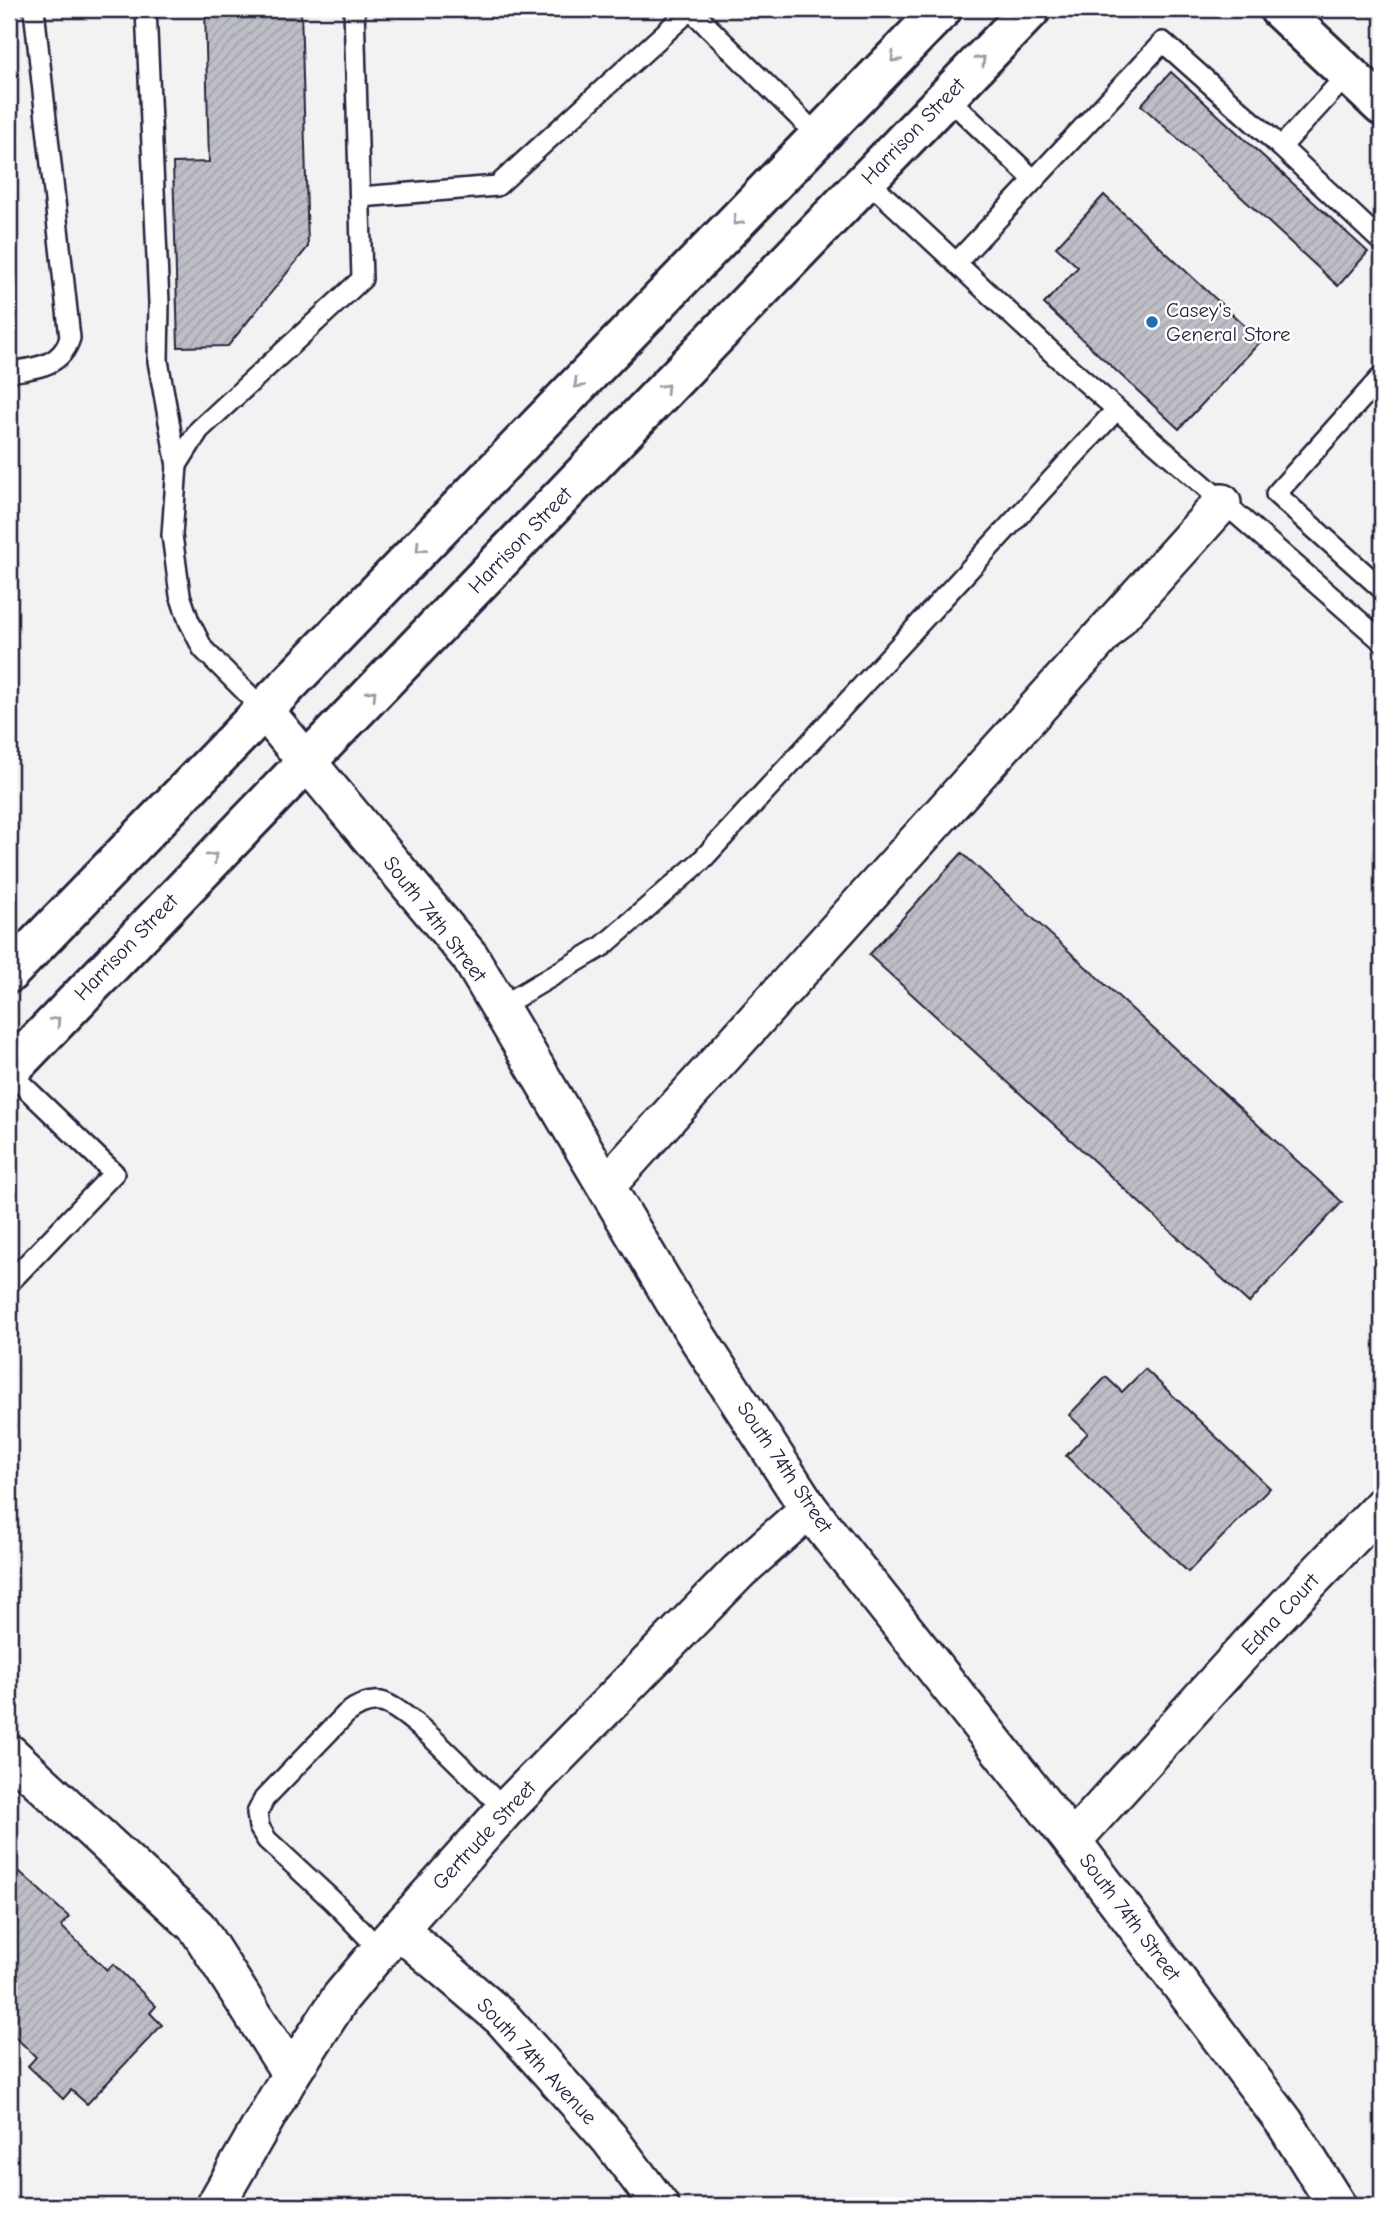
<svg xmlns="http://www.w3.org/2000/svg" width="1391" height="2215" viewBox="0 0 1391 2215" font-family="'Comic Neue',sans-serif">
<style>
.building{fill:url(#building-hatch);stroke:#22223b;stroke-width:2}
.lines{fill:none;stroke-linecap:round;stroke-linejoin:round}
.lane-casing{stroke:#22223b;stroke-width:24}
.street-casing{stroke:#22223b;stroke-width:42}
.primary-casing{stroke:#22223b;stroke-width:44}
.lane{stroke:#fff;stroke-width:19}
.street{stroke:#fff;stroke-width:37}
.primary{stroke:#fff;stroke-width:38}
.oneway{stroke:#9c9ca7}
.poi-dot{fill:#1f6fb2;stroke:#fff;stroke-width:2.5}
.labels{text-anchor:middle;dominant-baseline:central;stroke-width:5;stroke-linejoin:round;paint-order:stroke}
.street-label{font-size:21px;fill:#22223b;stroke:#fff}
.poi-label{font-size:21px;fill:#22223b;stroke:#fff;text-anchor:start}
</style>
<defs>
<pattern id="building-hatch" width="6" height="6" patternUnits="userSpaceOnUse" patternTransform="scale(1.75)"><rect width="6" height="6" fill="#bebec6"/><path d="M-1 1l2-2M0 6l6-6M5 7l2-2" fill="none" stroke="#a3a3ab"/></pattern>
</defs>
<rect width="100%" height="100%" fill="#f2f2f3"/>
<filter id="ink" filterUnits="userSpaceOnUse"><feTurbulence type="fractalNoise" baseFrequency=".0143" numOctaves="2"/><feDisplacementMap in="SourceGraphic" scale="14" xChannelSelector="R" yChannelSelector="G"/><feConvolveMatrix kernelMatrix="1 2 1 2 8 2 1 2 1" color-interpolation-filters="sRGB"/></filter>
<g filter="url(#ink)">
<g class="building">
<polygon points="205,9 301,9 308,247 228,346 178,347 173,163 209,162"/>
<polygon points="1171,72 1368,252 1338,286 1141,105"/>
<polygon points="1104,195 1261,341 1179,429 1044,304 1078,267 1056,247"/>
<polygon points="962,853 1342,1202 1249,1303 869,955"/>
<polygon points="1145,1369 1270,1488 1188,1572 1066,1456 1088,1433 1069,1415 1106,1377 1122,1392"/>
<polygon points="20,1872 69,1917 61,1926 107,1970 113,1964 156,2006 150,2013 162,2025 87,2104 71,2090 63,2099 28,2066 36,2057 9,2031 9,1877 12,1880"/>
</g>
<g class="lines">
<defs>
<g id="lane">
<polyline points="146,9 159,303 158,361 177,466"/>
<polyline points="690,9 819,137"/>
<polyline points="946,96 1034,180 1163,42 1281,147 1348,74"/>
<polyline points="1281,147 1382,242"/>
<polyline points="866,179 1058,358 1382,641"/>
<polyline points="360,197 497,186 690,10 687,9"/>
<polyline points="956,263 1034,180"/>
<path d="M9 372C35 368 61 367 70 338L34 9"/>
<polyline points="1382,376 1276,494 1382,589"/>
<polyline points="263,709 203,649 189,621 180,595 172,535 177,465 199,430 362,279 354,9"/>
<polyline points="500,1007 603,946 701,861 1116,410"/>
<polyline points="9,1072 114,1173 9,1283"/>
<path d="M380 1950 333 1901 267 1840 259 1827 257 1813 264 1799 346 1714C356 1706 367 1700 381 1702 409 1708 481 1787 505 1810"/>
</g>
<g id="street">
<polyline points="263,709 470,957 674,1301 809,1509 1072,1841 1285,2123 1337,2206"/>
<polyline points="607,1185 1222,503"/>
<polyline points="9,1753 197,1927 291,2074"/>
<polyline points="1072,1841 1254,1640 1382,1506"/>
<polyline points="398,1929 502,2018 609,2138 660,2206"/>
<polyline points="215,2206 291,2074 341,1997 380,1950 505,1810 739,1571 809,1509"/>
</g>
<g id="primary">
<polyline points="1279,9 1382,106"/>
<polyline points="9,973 942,9"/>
<polyline points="9,1071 1031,9"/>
</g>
</defs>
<use href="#lane" class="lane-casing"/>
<use href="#street" class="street-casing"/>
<use href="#primary" class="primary-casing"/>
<use href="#lane" class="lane"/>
<use href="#street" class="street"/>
<use href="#primary" class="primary"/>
</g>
<defs><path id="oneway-chevron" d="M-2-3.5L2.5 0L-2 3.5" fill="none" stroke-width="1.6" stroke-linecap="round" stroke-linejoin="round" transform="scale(1.75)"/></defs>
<g class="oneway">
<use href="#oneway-chevron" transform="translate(895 58) rotate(134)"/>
<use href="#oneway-chevron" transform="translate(981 60) rotate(-46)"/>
<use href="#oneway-chevron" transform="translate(737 221) rotate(134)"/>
<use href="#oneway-chevron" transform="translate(578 384) rotate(134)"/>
<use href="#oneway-chevron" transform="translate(665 388) rotate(-46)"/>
<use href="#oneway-chevron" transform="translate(420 548) rotate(134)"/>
<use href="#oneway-chevron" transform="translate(372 694) rotate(-46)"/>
<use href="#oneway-chevron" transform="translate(213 857) rotate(-45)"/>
<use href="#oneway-chevron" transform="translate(56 1021) rotate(-47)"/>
</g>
</g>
<circle class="poi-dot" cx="1152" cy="322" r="7"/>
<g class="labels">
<g class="street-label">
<text transform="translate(913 131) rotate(-46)">Harrison Street</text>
<text transform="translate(520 540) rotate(-46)">Harrison Street</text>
<text transform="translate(435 919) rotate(52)">South 74th Street</text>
<text transform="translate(126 947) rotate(-46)">Harrison Street</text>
<text transform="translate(785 1467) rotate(56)">South 74th Street</text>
<text transform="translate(1280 1614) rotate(-47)">Edna Court</text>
<text transform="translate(484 1835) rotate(-47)">Gertrude Street</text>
<text transform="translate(1130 1917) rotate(53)">South 74th Street</text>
<text transform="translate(537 2061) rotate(47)">South 74th Avenue</text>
</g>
<g class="poi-label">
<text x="1166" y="310">Casey's<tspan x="1166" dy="24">General Store</tspan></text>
</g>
</g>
<rect width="1391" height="2215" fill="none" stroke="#fff" stroke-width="35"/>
<rect x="18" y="18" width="1356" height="2180" fill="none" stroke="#22223b" stroke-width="2.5" filter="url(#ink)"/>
</svg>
